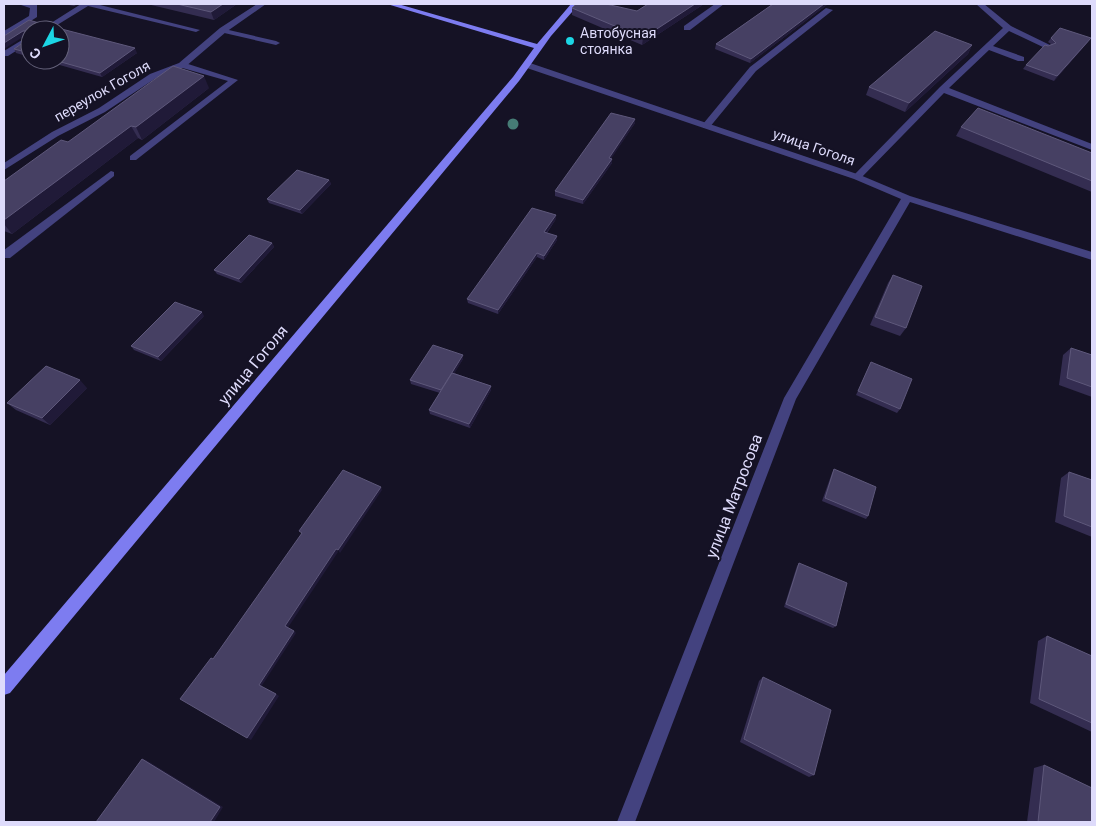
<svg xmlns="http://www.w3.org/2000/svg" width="1096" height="826" viewBox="0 0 1096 826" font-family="Roboto,sans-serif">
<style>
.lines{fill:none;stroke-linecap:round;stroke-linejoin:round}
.lane{fill:#43427f;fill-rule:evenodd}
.street{fill:#43427f;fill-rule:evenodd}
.secondary{fill:#7d7cf0;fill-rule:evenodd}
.tree{fill:#467c76}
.wall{fill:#342d51}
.shaded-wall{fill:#201a38}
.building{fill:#464063;stroke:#5e587b}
.poi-dot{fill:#1cd6e5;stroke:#151225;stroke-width:2}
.labels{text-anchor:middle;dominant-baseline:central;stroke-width:4;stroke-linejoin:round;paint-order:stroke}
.far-poi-label{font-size:14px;fill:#dedbfb;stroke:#151225;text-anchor:start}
.far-street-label{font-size:14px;fill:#dedbfb;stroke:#151225}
.street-label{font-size:16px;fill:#dedbfb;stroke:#151225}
</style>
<rect width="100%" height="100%" fill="#151225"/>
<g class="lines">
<g class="lane">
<polygon points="18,4 37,4 37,17 9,35 4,35 4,31 29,16 30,8"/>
<polygon points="81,4 96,4 200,30 196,32 88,6 49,30 40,30"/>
<polygon points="715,4 724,4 690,30 684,30 684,26"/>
<polygon points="976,4 984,4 1011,26 1052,46 1045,48 1009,31 993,46 1024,57 1024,61 1018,61 989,50 949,88 1092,144 1092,150 944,93 860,179 854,179 854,175 940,87 1003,28"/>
<polygon points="826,8 833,10 756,71 709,128 703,128 703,124 750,67"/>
<polygon points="220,28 276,41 280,43 276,45 220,32"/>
<polygon points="27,37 30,37 30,42 8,56 4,56 4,51"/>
<polygon points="179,63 185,63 238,80 136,160 130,160 130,156 228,81 179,67"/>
<polygon points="111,171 114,172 114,176 10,258 4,258 4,250"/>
</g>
<g class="street">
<polygon points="257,4 266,4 226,32 185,67 156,78 105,112 58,136 4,170 4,163 52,132 99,108 150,74 179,63 220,28"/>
<polygon points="524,63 530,63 860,175 910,196 1092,252 1092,260 910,202 796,399 635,822 617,822 784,398 901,199 854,179 524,67"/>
</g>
<polygon class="secondary" points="387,4 398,4 537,44 571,4 579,4 551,36 519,81 10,693 4,695 4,675 513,77 534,48"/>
</g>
<circle class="tree" cx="513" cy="124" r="5.5"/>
<g class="wall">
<polygon points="64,4 78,4 74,6"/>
<polygon points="147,4 237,4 214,20"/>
<polygon points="648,4 704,4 642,45 572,15 572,8 637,11"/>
<polygon points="773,4 828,4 750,63 715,49 716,44"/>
<polygon points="41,27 137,53 102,77 42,60 60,60 30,30 30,57 16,53 14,49 28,39 29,35 4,36"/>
<polygon points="1051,38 1088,42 1054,81 1023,69 1026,65 1048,46 1051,44 1048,42"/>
<polygon points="972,45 968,54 905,112 866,95 869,87"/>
<polygon points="209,88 142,140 138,138 12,234 4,231 4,181 68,142"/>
<polygon points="635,119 635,123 611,158 612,159 612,163 583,204 555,196 555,191"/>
<polygon points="961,127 1092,153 1092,192 956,136"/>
<polygon points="329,180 331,184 302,214 269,203 267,199"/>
<polygon points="556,219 547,233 557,236 557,240 544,260 537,257 498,314 468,303 467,299"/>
<polygon points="272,243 274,247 241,283 217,274 214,270"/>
<polygon points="893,275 906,328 900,336 870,325 888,283"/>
<polygon points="204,316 161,361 134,350 131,346"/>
<polygon points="1071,348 1092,355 1092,397 1059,385 1063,355"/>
<polygon points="463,355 463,359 454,373 491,386 491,390 470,428 430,414 429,410 440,393 411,384 410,380"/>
<polygon points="871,362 900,409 897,413 856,395"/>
<polygon points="87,388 50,425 16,410 7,403"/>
<polygon points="834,469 868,516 866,519 822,501 832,473"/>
<polygon points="1069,472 1092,480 1092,537 1055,522 1061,478"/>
<polygon points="799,563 836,626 833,628 784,607 797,566"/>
<polygon points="1047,636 1092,656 1092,732 1030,703 1038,641"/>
<polygon points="763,677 814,775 809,777 740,742 759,681"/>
<polygon points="1044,765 1092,822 1027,822 1034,768"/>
</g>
<g class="shaded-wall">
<polygon points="223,4 237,4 214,20 211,12"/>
<polygon points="695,4 704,4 642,45 643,38"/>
<polygon points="824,4 828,4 750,63 751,59"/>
<polygon points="39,23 41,27 38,30 36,25"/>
<polygon points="23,31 26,35 4,49 4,43"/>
<polygon points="1091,38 1088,42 1054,81 1057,76"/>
<polygon points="972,45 968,54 905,112 909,103"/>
<polygon points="135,48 137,53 102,77 100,73"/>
<polygon points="204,76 209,88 142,140 136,127"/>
<polygon points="635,119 635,123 609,162 609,158"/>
<polygon points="131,126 138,138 12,234 4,224 4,220"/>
<polygon points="612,159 612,163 583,204 583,200"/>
<polygon points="329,180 331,184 302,214 300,210"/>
<polygon points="556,215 556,219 544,236 544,232"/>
<polygon points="557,236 557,240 544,260 544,256"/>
<polygon points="272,243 274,247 241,283 239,279"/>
<polygon points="537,253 537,257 498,314 498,310"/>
<polygon points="202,312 204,316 161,361 158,357"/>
<polygon points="463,355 463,359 442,394 441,390"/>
<polygon points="80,380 87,388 50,425 42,418"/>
<polygon points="491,386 491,390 470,428 469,424"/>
<polygon points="381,487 382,490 340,553 338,550"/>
<polygon points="336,549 338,552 287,629 285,626"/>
<polygon points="294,631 296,633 261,687 259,685"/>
<polygon points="276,694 279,696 251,740 247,738"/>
<polygon points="142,759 146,760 223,807 214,822 210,822"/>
</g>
<g class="building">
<polygon points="177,4 223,4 211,12"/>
<polygon points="576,4 606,4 637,11 648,4 695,4 643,38 572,8"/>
<polygon points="773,4 824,4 751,59 716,44"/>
<polygon points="29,20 39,23 36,25 37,28 50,26 135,48 100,73 54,60 60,60 60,30 30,30 30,53 14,49 28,39 29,33 27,31 23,31 4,43 4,36"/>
<polygon points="1060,28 1091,38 1057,76 1026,65 1045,45 1048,46 1056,43 1051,38"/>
<polygon points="935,31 972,45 909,103 869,87"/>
<polygon points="173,66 204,76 136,127 131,126 4,220 4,181 61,140 68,142"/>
<polygon points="978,108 1092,153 1092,181 961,127"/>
<polygon points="611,113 635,119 609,158 612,159 583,200 555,191"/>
<polygon points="297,170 329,180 300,210 267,199"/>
<polygon points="532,208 556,215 544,232 557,236 544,256 537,253 498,310 467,299"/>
<polygon points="249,235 272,243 239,279 214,270"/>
<polygon points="893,275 922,286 906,328 875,317"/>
<polygon points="175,302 202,312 158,357 131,346"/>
<polygon points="433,345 463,355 441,390 410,380"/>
<polygon points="1071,348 1092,355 1092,387 1067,378"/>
<polygon points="871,362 912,379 900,409 858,391"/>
<polygon points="46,366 80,380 42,418 7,403"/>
<polygon points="452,373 491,386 469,424 429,410"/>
<polygon points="834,469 876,487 868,516 825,498"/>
<polygon points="343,470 381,487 338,550 336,549 285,626 294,631 259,685 276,694 247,738 180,699 211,658 213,659 302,533 299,531"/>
<polygon points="1069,472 1092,480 1092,527 1064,516"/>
<polygon points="799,563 847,583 836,626 786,604"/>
<polygon points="1047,636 1092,656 1092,723 1039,699"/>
<polygon points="763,677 831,710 814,775 744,739"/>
<polygon points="142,759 220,807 210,822 96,822"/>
<polygon points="1044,765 1092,788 1092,822 1038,822"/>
</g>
<circle class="poi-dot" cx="570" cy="41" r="5"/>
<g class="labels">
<g class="far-poi-label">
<text x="580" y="33">Автобусная<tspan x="580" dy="16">стоянка</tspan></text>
</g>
<g class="far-street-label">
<text transform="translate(102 91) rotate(-30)">переулок Гоголя</text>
<text transform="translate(814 147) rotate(19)">улица Гоголя</text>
</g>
<g class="street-label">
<text transform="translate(253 365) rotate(-50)">улица Гоголя</text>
<text transform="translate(734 496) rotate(-69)">улица Матросова</text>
</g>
</g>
<rect width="1096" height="826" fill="none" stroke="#dedbfb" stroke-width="10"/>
<g transform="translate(45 45) rotate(229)"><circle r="24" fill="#151225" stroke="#65627b"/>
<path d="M0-4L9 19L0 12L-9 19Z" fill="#1cd6e5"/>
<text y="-8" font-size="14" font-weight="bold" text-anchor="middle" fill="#dedbfb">С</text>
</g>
</svg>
